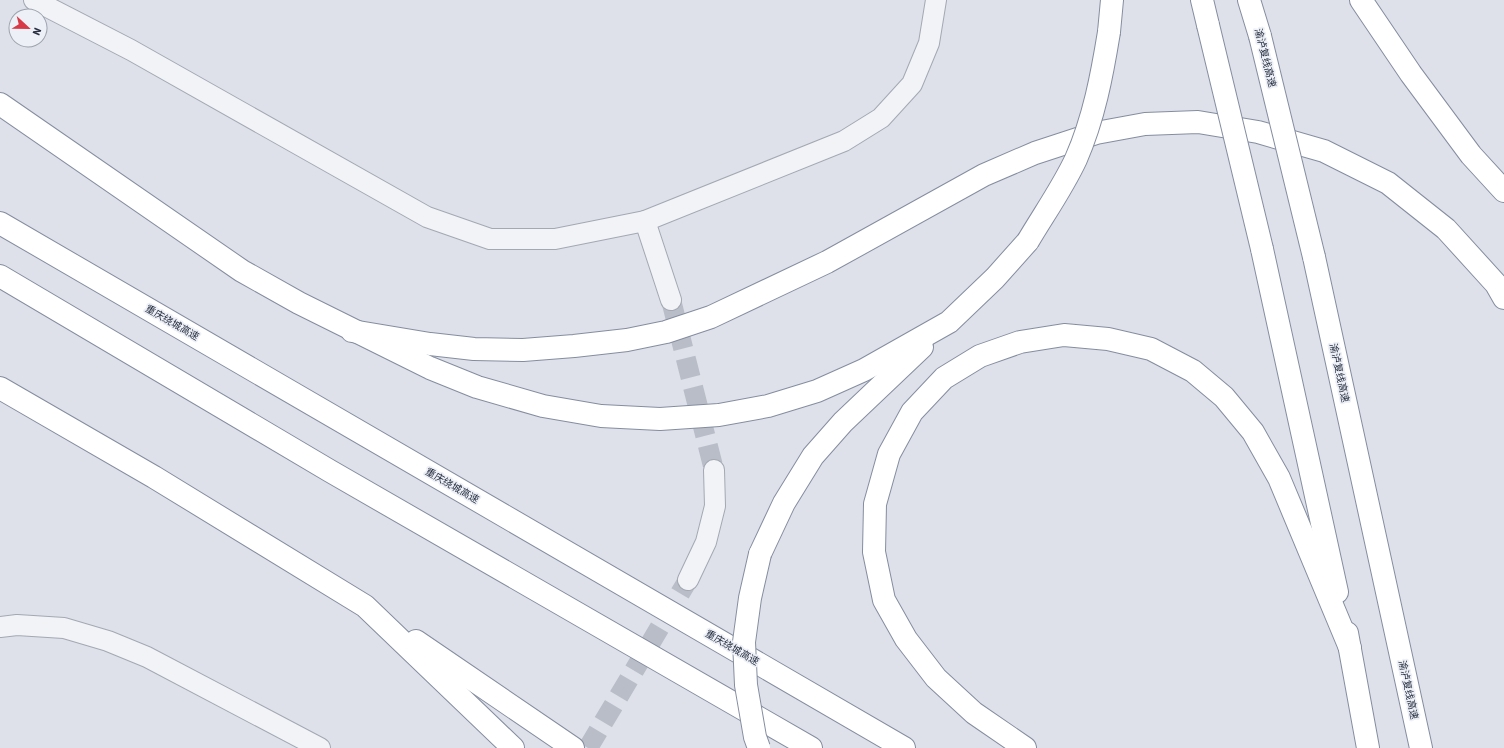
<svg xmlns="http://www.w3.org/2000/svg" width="1504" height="748" viewBox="0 0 1504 748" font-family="'Source Sans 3','Noto Sans SC',sans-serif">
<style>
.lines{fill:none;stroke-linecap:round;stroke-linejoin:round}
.street-tunnel{stroke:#b9bdc7;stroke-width:20;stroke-dasharray:20 10;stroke-linecap:butt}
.street-casing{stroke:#a3a8b3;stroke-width:22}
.highway-casing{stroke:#848da0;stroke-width:24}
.street{stroke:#f1f3f7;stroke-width:20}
.highway{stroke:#fff;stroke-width:22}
.highway-bridge-casing{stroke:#848da0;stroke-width:24;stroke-linecap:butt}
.highway-bridge{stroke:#fff;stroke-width:22}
.labels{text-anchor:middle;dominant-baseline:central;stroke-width:3.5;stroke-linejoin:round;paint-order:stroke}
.street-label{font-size:10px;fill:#262e40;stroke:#edf0f6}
</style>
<rect width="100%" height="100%" fill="#dee1e9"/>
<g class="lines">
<g class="street-tunnel">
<polyline points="671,300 714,470"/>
<polyline points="588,748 688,580"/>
</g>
<defs>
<g id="street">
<polyline points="34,0 131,50 427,217 490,239 555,239 645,221 844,141 881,118 912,84 929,43 936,0"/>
<polyline points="645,221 671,300"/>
<polyline points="688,580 706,542 715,506 714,470"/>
<polyline points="0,627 17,625 64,628 108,641 147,657 320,748"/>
</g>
<g id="highway">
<polyline points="1202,0 1208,25"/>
<polyline points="1249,0 1260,36"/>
<polyline points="1361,0 1411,74 1471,155 1504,191"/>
<polyline points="1109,32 1112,0"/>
<polyline points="0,104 242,271 299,303 430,368 477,387 543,406 601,416 660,419 719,415 768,406 817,391 864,370 949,322 995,278 1028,241"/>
<polyline points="0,223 904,748"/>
<polyline points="1262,249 1337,592"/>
<polyline points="1314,257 1421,748"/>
<polyline points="0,276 330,471 811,748"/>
<polyline points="352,331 430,344 474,349 523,350 574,346 627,340 666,332 711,317 827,262 984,175 1035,153 1096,133 1145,124 1198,122 1258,132 1324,151 1388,183 1446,229 1496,284 1504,298"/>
<polyline points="0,388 154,477 365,606 513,748"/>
<polyline points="760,554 784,503 813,456 843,422 922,347"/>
<polyline points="1347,633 1368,748"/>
<polyline points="416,641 573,748"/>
<polyline points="1025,748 974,713 936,678 906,639 884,600 874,552 875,504 889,454 912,412 944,378 980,356 1020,342 1064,335 1108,339 1151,349 1193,371 1224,397 1253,432 1279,478 1350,648"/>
</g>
</defs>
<use href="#street" class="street-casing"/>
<use href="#highway" class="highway-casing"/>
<use href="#street" class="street"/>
<use href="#highway" class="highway"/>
<defs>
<g id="highway-bridge">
<polyline points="1208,25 1262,249"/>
<polyline points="1260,36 1314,257"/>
<path d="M1028 241C1044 214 1063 187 1076 159 1094 118 1102 75 1109 32"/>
<polyline points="759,748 755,737 746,685 744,642 750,598 760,554"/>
</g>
</defs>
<use href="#highway-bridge" class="highway-bridge-casing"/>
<use href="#highway-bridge" class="highway-bridge"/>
</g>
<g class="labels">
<g class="street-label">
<text transform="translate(1265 58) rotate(76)">渝泸复线高速</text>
<text transform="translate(172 323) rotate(30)">重庆绕城高速</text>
<text transform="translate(1339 373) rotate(78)">渝泸复线高速</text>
<text transform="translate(452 486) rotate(30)">重庆绕城高速</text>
<text transform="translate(732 648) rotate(30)">重庆绕城高速</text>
<text transform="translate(1408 690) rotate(78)">渝泸复线高速</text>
</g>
</g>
<g transform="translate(28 28) rotate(112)"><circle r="19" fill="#edf0f6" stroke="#9da2ad"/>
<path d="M0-3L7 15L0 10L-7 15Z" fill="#d73a46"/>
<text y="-6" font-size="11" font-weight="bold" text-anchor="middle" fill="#262e40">N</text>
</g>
</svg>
